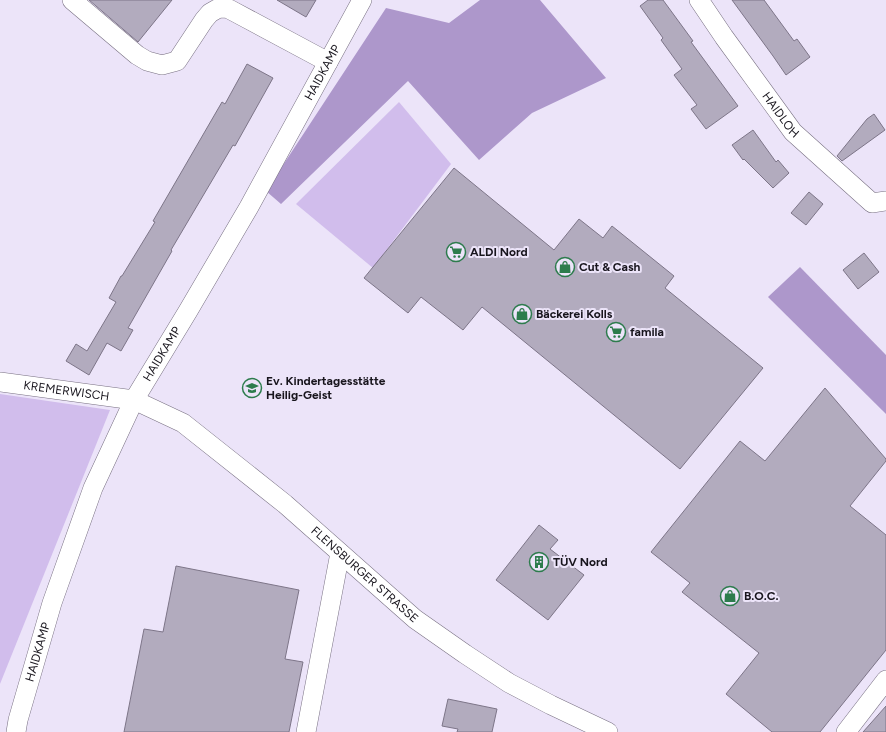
<svg xmlns="http://www.w3.org/2000/svg" width="886" height="732" viewBox="0 0 886 732" font-family="Figtree,sans-serif">
<style>
.green{fill:#d1bdec}
.forest{fill:#ad97cb}
.building{fill:#b2abbe;stroke:#7d7588}
.lines{fill:none;stroke-linecap:round;stroke-linejoin:round}
.minor-casing{stroke:#787082;stroke-width:20}
.minor{stroke:#fff;stroke-width:19}
.labels{text-anchor:middle;dominant-baseline:central;stroke-width:4;stroke-linejoin:round;paint-order:stroke}
.street-label{font-size:12px;fill:#18151d;stroke:#ece4f9}
.poi-label{font-size:12px;font-weight:bold;fill:#18151d;stroke:#ece4f9;text-anchor:start}
</style>
<rect width="100%" height="100%" fill="#ece4f9"/>
<g class="green">
<polygon points="399,102 451,164 373,268 296,204"/>
<polygon points="0,394 110,410 0,684"/>
</g>
<g class="forest">
<polygon points="480,0 540,0 606,78 532,113 479,160 408,81 281,204 266,191 386,8 449,23"/>
<polygon points="800,267 886,355 886,414 768,297"/>
</g>
<g class="building">
<polygon points="89,0 172,0 138,42"/>
<polygon points="277,0 316,0 306,17"/>
<polygon points="648,0 663,0 693,41 691,42 738,106 706,129 691,109 697,105 674,75 682,69 661,40 663,38 640,6"/>
<polygon points="732,0 764,0 794,41 797,39 810,57 786,75 773,56"/>
<polygon points="247,64 273,78 235,146 233,145 171,250 172,251 128,328 133,330 121,351 107,343 89,375 66,361 76,344 87,351 116,302 109,298 121,276 122,276 155,222 153,221 222,102 225,104"/>
<polygon points="874,114 885,130 842,161 837,156 867,119"/>
<polygon points="753,130 776,162 778,160 789,173 773,188 744,159 743,160 732,145"/>
<polygon points="454,168 554,250 579,219 603,238 612,226 674,276 665,288 763,368 680,469 482,307 463,330 421,297 408,313 364,278"/>
<polygon points="809,192 823,204 806,225 791,213"/>
<polygon points="864,253 879,272 858,289 843,270"/>
<polygon points="825,388 886,459 886,461 850,506 886,535 886,650 820,732 772,732 726,694 759,653 682,592 690,583 651,552 740,441 765,461"/>
<polygon points="539,525 558,540 550,549 584,575 548,620 496,580"/>
<polygon points="176,566 299,590 285,659 303,662 289,732 124,732 144,629 163,632"/>
<polygon points="448,699 497,709 492,732 457,732 458,729 442,726"/>
<polygon points="886,706 886,732 863,732"/>
</g>
<g class="lines">
<defs>
<g id="minor">
<polyline points="72,0 137,55 147,61 162,65 177,61 204,20 210,13 217,9 223,8 229,9 328,62"/>
<path id="s1" d="M699 0 724 37 793 132 872 203 886 201"/>
<path id="s2" d="M0 382 134 400 183 423 285 504 415 619 465 654 509 683 551 705 608 732"/>
<path id="s3" d="M16 732 18 720 52 603 93 488 134 400 188 311 249 207 362 0"/>
<polyline points="306,732 340,553"/>
<polyline points="846,732 886,680"/>
</g>
</defs>
<use href="#minor" class="minor-casing"/>
<use href="#minor" class="minor"/>
</g>
<defs>
<symbol id="supermarket-ring" viewBox="-11 -11 22 22"><circle r="9.5" fill="#ece4f9" stroke="#2d7c4d" stroke-width="1.5"/><path d="M-6-5.5h2.5l.6 2H6L4.5 2H-2.5L-4.4-4H-6ZM-1.5 3.2a1.3 1.3 0 1 0 .1 0ZM3 3.2a1.3 1.3 0 1 0 .1 0Z" fill="#2d7c4d"/></symbol>
<symbol id="shop-ring" viewBox="-11 -11 22 22"><circle r="9.5" fill="#ece4f9" stroke="#2d7c4d" stroke-width="1.5"/><path d="M-5-2.5h2.3a2.7 3.5 0 0 1 5.4 0H5L5.5 6h-11ZM-1.5-2.5h3a1.5 2.3 0 0 0-3 0Z" fill="#2d7c4d"/></symbol>
<symbol id="school-ring" viewBox="-11 -11 22 22"><circle r="9.5" fill="#ece4f9" stroke="#2d7c4d" stroke-width="1.5"/><path d="M0-5L7-2L0 1L-7-2ZM-4 1L0 2.5L4 1V4Q0 6-4 4Z" fill="#2d7c4d"/></symbol>
<symbol id="building-ring" viewBox="-11 -11 22 22"><circle r="9.5" fill="#ece4f9" stroke="#2d7c4d" stroke-width="1.5"/><path d="M-4-6H4V6H1V3H-1V6H-4ZM-2.5-4.3h1.7v1.8h-1.7ZM.8-4.3h1.7v1.8H.8ZM-2.5-1h1.7V.8h-1.7ZM.8-1h1.7V.8H.8Z" fill="#2d7c4d"/></symbol>
</defs>
<g fill-rule="evenodd">
<use href="#supermarket-ring" x="445" y="241" width="22" height="22"/>
<use href="#shop-ring" x="554" y="256" width="22" height="22"/>
<use href="#shop-ring" x="511" y="303" width="22" height="22"/>
<use href="#supermarket-ring" x="605" y="321" width="22" height="22"/>
<use href="#school-ring" x="241" y="377" width="22" height="22"/>
<use href="#building-ring" x="528" y="551" width="22" height="22"/>
<use href="#shop-ring" x="719" y="585" width="22" height="22"/>
</g>
<g class="labels">
<g class="street-label">
<text stroke="none"><textPath href="#s3" startOffset="731">HAIDKAMP</textPath></text>
<text stroke="none"><textPath href="#s1" startOffset="141">HAIDLOH</textPath></text>
<text stroke="none"><textPath href="#s3" startOffset="407">HAIDKAMP</textPath></text>
<text stroke="none"><textPath href="#s2" startOffset="67">KREMERWISCH</textPath></text>
<text stroke="none"><textPath href="#s2" startOffset="426">FLENSBURGER STRASSE</textPath></text>
<text stroke="none"><textPath href="#s3" startOffset="83">HAIDKAMP</textPath></text>
</g>
<g class="poi-label">
<text x="470" y="252">ALDI Nord</text>
<text x="579" y="267">Cut &amp; Cash</text>
<text x="536" y="314">Bäckerei Kolls</text>
<text x="630" y="332">famila</text>
<text x="266" y="381">Ev. Kindertagesstätte<tspan x="266" dy="14">Heilig-Geist</tspan></text>
<text x="553" y="562">TÜV Nord</text>
<text x="744" y="596">B.O.C.</text>
</g>
</g>
</svg>
